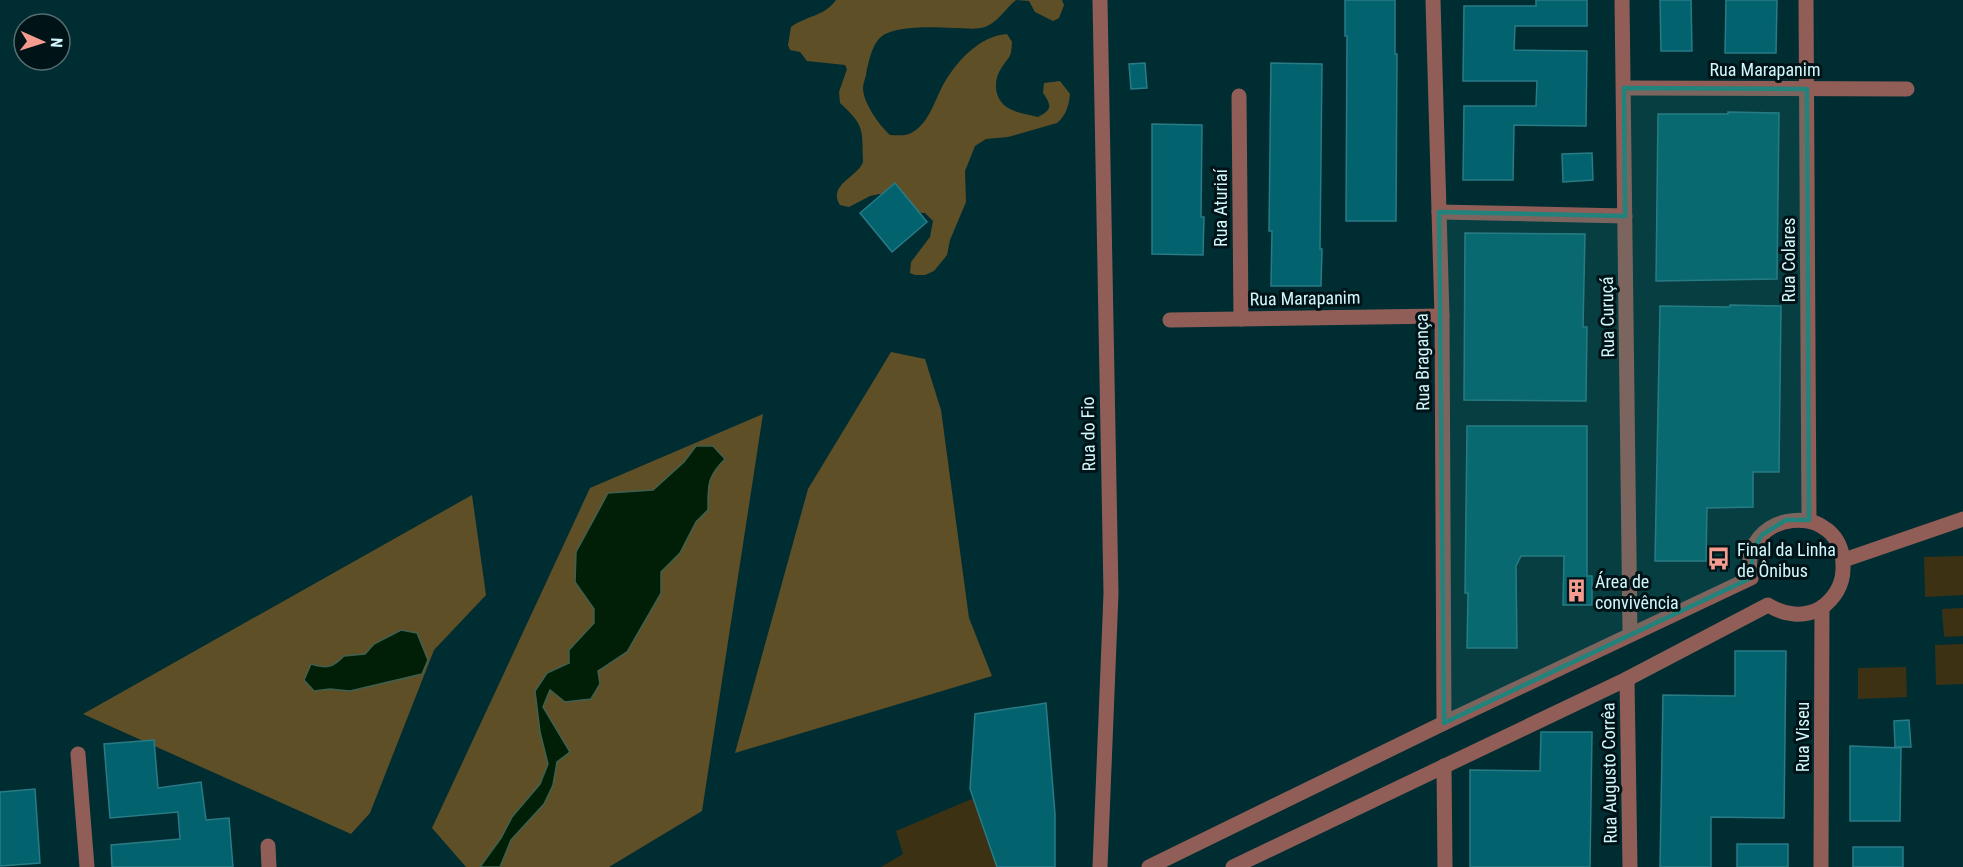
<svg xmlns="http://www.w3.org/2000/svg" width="1963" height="867" viewBox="0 0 1963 867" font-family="'Roboto Condensed',sans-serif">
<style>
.green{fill:#3d3113}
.forest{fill:#5f4f27}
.water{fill:#001f06;stroke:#3f6050;stroke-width:1.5}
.building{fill:#02636e;stroke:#297b86;stroke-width:1.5}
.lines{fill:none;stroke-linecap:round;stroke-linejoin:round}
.minor{stroke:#915e57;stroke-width:15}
.marked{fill:#22837c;fill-opacity:0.2;stroke:#22837c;stroke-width:4.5;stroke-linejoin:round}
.labels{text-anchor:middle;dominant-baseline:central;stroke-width:6;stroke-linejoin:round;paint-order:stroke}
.street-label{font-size:18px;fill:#d1f7fc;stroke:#001316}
.poi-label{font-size:18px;fill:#d1f7fc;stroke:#001316;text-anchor:start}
</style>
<rect width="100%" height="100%" fill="#002d32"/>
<g class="green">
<polygon points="1963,556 1963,595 1925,597 1924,557"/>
<polygon points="1963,608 1963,636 1944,637 1942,609"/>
<polygon points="1963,644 1963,684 1936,685 1935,645"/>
<polygon points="1906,667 1907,697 1858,699 1858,668"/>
<polygon points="974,798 1004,867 881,867 903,854 896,831"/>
</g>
<g class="forest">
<path d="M836 0H1062L1064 5 1059 18 1053 21 1035 12 1029 1 1016 0C1005 9 998 22 985 27 975 30 964 28 953 28 936 27 894 25 881 37 872 44 868 64 866 75 865 79 863 84 863 88 863 103 880 126 890 135 896 135 904 136 909 134 928 126 934 102 943 85 956 62 979 36 1007 34L1012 42C1011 59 1010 55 1002 67 992 81 994 101 1010 109 1018 113 1029 115 1038 117 1052 110 1052 106 1043 93L1044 83 1060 81 1070 94C1069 105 1066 116 1057 123L1008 137 986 139 975 146 965 171 966 202 950 240 947 255 934 271 925 275H915L910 273 911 262 930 237 933 221 925 213 903 212 888 197 879 194 870 196 849 207 840 205C827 185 858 177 863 162 862 129 865 126 840 103L839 92 847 69 845 65 807 61 800 52 790 50 788 45 791 27C806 16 825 16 836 0Z"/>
<polygon points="891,352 925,359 941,410 969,618 992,676 735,753 808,489"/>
<polygon points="763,414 702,811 609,867 466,867 432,828 590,488"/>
<polygon points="472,495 486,595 434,650 370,813 351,834 83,714"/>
</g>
<g class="water">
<path d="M696 446H713L725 459C707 477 708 485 708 510L696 522 680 553 661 572V593L627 652 598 671 600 684 591 699 565 702 550 690 543 707 570 752 557 762 553 785 544 804 511 840 500 867H480L501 838 512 817 540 784 548 764 540 732 535 691 547 673 569 663V650L594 623V609L575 582 576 552 608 493 653 490 684 462Z"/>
<path d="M401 630 417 633 428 660 422 674 350 691 330 689 314 691 304 680 311 664C327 669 332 668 344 656L365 654 374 644Z"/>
</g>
<g class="building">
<polygon points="1345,0 1395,0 1395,54 1397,54 1396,221 1346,221 1347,36 1345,36"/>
<polygon points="1536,0 1587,0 1587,26 1515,26 1514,50 1587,51 1586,126 1514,125 1513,180 1463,180 1464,106 1536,106 1537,81 1463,81 1464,6 1536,6"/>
<polygon points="1660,0 1691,0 1692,51 1661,51"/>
<polygon points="1726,0 1777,0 1776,53 1725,53"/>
<polygon points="1145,63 1147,88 1131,89 1129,64"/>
<polygon points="1271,63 1322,64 1320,249 1322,249 1321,286 1271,286 1272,231 1269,231"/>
<polygon points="1728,112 1779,113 1777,279 1656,281 1658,114 1728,114"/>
<polygon points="1152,124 1202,125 1201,217 1204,217 1203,255 1152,254"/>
<polygon points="1592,153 1593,180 1563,182 1562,154"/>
<polygon points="895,183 927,222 892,252 860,213"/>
<polygon points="1465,233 1585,234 1583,327 1587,327 1586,401 1464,400"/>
<polygon points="1730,305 1781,306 1779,472 1753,472 1753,507 1707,508 1706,561 1655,561 1660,306 1730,307"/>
<polygon points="1467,426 1587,426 1587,576 1592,576 1592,605 1563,605 1564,556 1521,556 1516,566 1517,648 1467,648 1468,593 1465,593"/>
<polygon points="1735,651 1786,651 1784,818 1711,817 1711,867 1660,867 1663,695 1735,696"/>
<polygon points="1046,703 1055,814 1055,867 997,867 970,789 975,714"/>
<polygon points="1909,720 1911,747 1895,747 1894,721"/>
<polygon points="1541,732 1592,732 1590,867 1470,867 1470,770 1540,771"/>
<polygon points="154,740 158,788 201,782 206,820 229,818 233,867 112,867 111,845 180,839 178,812 110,818 104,744"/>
<polygon points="1850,746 1901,748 1900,821 1850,821"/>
<polygon points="35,789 40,863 0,866 0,792"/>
<rect x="1737" y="844" width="51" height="23"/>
<rect x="1853" y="847" width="50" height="20"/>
</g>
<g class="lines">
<g class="minor">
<polyline points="1100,0 1111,593 1100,867"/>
<polyline points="1433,0 1442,316 1444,723"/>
<polyline points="1622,0 1630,634"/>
<polyline points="1806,0 1809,520"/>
<polyline points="1624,88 1907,89"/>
<polyline points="1239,96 1241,319"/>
<polyline points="1439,212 1625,216"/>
<polyline points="1170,320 1442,316"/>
<polyline points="1844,560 1963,519"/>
<polyline points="1627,679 1630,867"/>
<polyline points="78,754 87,867"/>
<polyline points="1444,766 1445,867"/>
<polyline points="268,846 269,867"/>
<path d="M1149 867 1444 723 1751 578C1736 509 1846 497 1843 569 1843 585 1834 599 1821 608 1804 618 1784 615 1768 605L1627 679 1233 867"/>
<polyline points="1821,867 1822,607"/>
</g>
</g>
<path class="marked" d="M1624 88 1807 89 1809 520H1786L1762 535 1753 550 1751 578 1444 723 1439 212 1625 216Z"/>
<defs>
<symbol id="bus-bare" viewBox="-9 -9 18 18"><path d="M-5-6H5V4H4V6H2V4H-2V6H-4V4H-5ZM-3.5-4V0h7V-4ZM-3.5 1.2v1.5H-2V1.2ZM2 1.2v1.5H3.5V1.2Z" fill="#f59c90" stroke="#001316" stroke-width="2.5" paint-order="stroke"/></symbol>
<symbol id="building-bare" viewBox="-9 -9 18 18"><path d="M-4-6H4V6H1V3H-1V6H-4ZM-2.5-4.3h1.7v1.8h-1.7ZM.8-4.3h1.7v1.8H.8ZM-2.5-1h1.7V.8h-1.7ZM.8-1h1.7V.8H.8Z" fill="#f59c90" stroke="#001316" stroke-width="2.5" paint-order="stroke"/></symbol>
</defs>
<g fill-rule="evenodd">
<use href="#bus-bare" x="1702" y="542" width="33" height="33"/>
<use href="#building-bare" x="1560" y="574" width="33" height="33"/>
</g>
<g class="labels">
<g class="street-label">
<text x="1765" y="69">Rua Marapanim</text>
<text transform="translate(1220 208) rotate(-90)">Rua Aturiaí</text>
<text transform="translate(1788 260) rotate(-90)">Rua Colares</text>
<text transform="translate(1305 298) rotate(-1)">Rua Marapanim</text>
<text transform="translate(1607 317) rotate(-91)">Rua Curuçá</text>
<text transform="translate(1422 362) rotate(-91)">Rua Bragança</text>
<text transform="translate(1088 434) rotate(-91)">Rua do Fio</text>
<text transform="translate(1802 737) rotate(-90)">Rua Viseu</text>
<text transform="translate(1609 773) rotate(-91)">Rua Augusto Corrêa</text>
</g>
<g class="poi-label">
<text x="1737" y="549">Final da Linha<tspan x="1737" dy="21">de Ônibus</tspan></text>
<text x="1595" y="581">Área de<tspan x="1595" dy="21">convivência</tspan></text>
</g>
</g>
<g transform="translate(42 42) rotate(93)"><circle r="28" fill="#001316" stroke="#546e72" stroke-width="1.5"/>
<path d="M0-4.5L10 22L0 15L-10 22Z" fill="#f59c90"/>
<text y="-9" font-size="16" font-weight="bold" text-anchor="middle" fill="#d1f7fc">N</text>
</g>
</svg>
